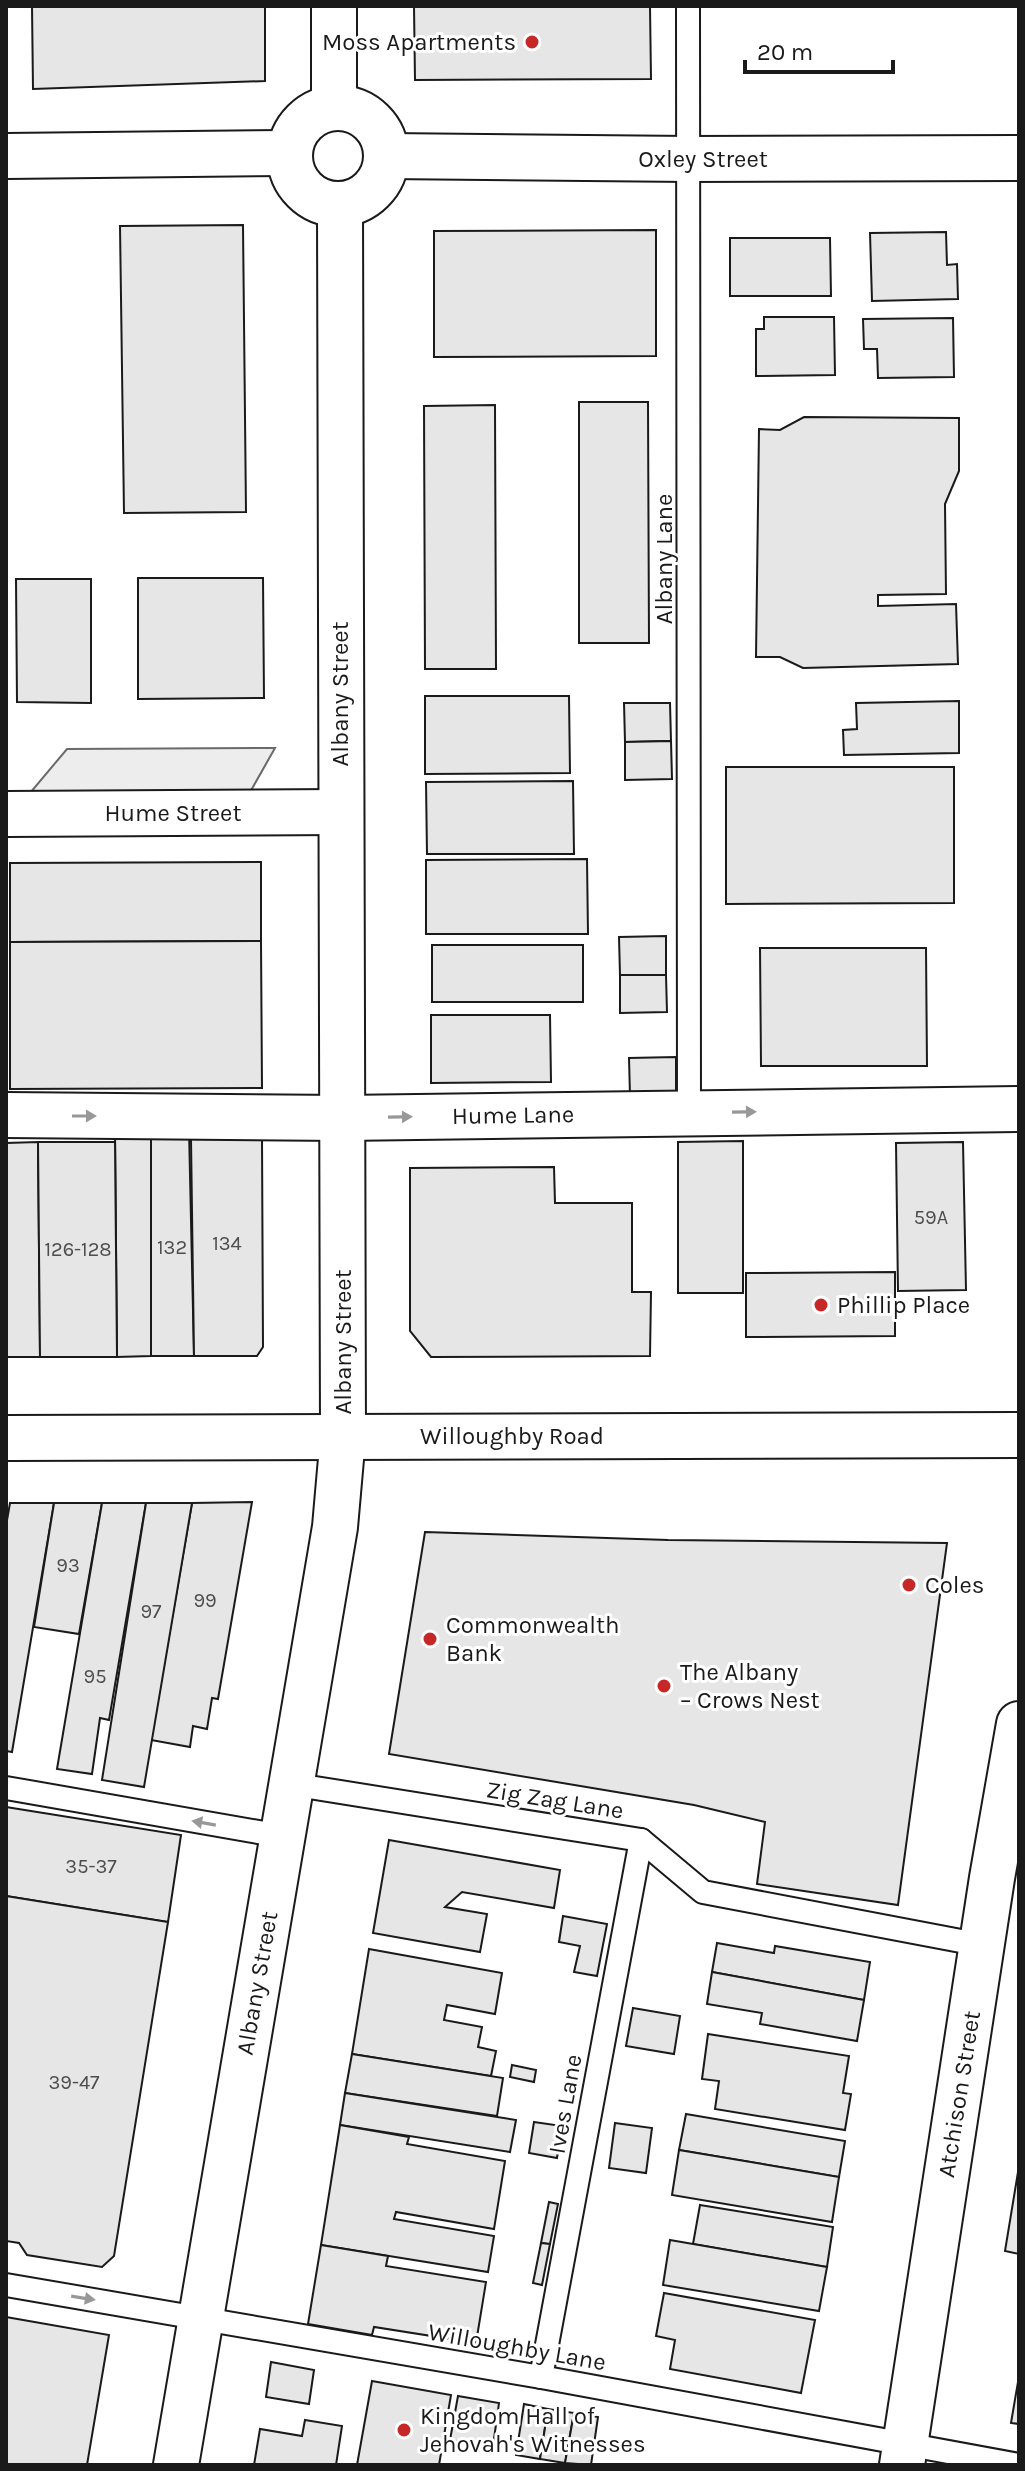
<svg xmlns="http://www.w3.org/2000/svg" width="1025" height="2471" viewBox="0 0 1025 2471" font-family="Karla,sans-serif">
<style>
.parking{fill:#ededed;stroke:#6a6a6a;stroke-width:2}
.building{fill:#e6e6e6;stroke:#1a1a1a;stroke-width:2}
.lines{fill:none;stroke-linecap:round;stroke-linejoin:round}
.lane-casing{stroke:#1a1a1a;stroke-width:26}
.street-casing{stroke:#1a1a1a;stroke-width:48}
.secondary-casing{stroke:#1a1a1a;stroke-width:48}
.lane{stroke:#fff;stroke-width:22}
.street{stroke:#fff;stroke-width:44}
.secondary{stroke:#fff;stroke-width:44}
.oneway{fill:#989898}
.poi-dot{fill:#c62828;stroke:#fff;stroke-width:3}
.labels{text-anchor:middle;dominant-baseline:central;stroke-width:6;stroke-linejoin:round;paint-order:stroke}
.number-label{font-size:20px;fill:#4d4d4d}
.poi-label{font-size:24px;fill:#1a1a1a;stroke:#fff;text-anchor:start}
.street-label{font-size:24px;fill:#1a1a1a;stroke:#fff}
</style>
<rect width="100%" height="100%" fill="#fff"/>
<polygon class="parking" points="275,748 249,794 30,793 67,749"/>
<g class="building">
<polygon points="32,6 265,6 265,81 33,89"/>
<polygon points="414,6 650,6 651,79 415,80"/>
<polygon points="243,225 246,512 124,513 120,226"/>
<polygon points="656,230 656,356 434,357 434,231"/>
<polygon points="946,232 947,265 957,264 958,299 872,301 870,233"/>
<polygon points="730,238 830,238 831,296 730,296"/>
<polygon points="764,317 834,317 835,375 756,376 756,329 764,329"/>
<polygon points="953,318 954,377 878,378 877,349 864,349 863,319"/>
<polygon points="579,402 648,402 649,643 579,643"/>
<polygon points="495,405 496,669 425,669 424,406"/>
<polygon points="804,417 959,418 959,471 945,504 946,594 878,595 878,606 956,604 958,664 803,668 780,657 756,657 759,429 780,430"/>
<polygon points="138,578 263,578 264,698 138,699"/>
<polygon points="16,579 91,579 91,703 17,702"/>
<polygon points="425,696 569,696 570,773 425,774"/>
<polygon points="959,701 959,753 844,755 843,730 857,729 856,703"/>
<polygon points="624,703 670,703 671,741 625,742"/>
<polygon points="671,741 672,779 625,780 625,742"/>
<polygon points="726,767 954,767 954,903 726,904"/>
<polygon points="573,781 574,854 427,854 426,782"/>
<polygon points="587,859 588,934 426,934 426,860"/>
<polygon points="261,862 261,941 10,942 10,863"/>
<polygon points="666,936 666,975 620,975 619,937"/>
<polygon points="261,941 262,1088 10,1089 10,942"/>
<rect x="432" y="945" width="151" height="57"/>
<polygon points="760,948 926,948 927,1066 761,1066"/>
<polygon points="620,975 666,975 667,1012 620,1013"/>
<polygon points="431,1015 550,1015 551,1082 431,1083"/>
<polygon points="676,1057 676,1095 630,1096 629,1058"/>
<polygon points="115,1129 151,1129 151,1356 117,1357"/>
<polygon points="151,1129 189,1129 194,1356 151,1356"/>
<polygon points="262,1138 263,1347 257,1356 194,1356 191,1139"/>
<polygon points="743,1141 743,1293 678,1293 678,1142"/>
<polygon points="38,1142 40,1357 6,1357 6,1143"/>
<polygon points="38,1142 115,1142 117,1357 40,1357"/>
<polygon points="963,1142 966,1290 898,1291 896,1143"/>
<polygon points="554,1167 555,1203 632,1203 632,1292 651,1292 650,1356 431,1357 410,1331 410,1168"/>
<polygon points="895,1272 895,1336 746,1337 746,1273"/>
<polygon points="252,1502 218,1699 212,1698 207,1729 193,1726 190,1747 151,1740 192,1503"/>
<polygon points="10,1503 54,1503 12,1752 6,1751 6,1526"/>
<polygon points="54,1503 102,1503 79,1634 34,1627"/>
<polygon points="102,1503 146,1503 109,1720 100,1718 92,1774 57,1769"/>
<polygon points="146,1503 192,1503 144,1787 102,1780"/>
<polygon points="425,1532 668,1540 947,1543 898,1905 757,1884 765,1822 694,1805 389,1754"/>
<polygon points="6,1807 181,1835 168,1922 6,1896"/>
<polygon points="389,1840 560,1870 554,1908 462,1892 445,1907 487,1914 480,1952 373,1933"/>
<polygon points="6,1896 168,1922 114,2256 102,2267 27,2255 19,2243 6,2241"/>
<polygon points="563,1916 607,1924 597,1976 574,1972 580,1946 559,1942"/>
<polygon points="717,1943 774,1953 775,1946 870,1962 864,2000 712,1972"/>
<polygon points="369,1949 502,1973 495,2014 447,2005 444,2020 482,2027 478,2047 496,2051 491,2076 352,2054"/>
<polygon points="712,1972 864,2000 857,2041 760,2024 762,2013 707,2004"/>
<polygon points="633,2008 680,2016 674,2054 626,2046"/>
<polygon points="708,2034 849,2056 843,2093 851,2094 845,2130 715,2109 719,2081 702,2079"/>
<polygon points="352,2054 503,2078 497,2116 345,2093"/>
<polygon points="512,2065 536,2070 534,2082 510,2077"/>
<polygon points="345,2093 516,2120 510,2152 340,2125"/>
<polygon points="686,2114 845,2141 839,2177 679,2150"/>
<polygon points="534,2122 562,2126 557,2158 529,2153"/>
<polygon points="615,2123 652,2128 646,2173 609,2168"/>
<polygon points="340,2125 409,2137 407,2144 505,2161 494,2229 396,2212 394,2219 494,2236 488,2272 321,2245"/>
<polygon points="679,2150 839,2177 832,2222 672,2195"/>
<polygon points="1018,2172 1019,2172 1019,2254 1005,2251"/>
<polygon points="549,2202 558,2204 550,2244 541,2243"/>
<polygon points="700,2205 833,2227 827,2267 693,2244"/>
<polygon points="670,2240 827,2267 819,2311 663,2285"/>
<polygon points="541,2243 550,2244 542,2285 533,2283"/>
<polygon points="321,2245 388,2256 386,2266 486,2282 476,2343 374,2327 372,2335 308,2324"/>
<polygon points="664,2293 815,2320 801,2393 670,2369 675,2340 656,2336"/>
<polygon points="6,2317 109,2335 87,2465 6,2465"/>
<polygon points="271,2362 314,2370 309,2404 266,2397"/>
<polygon points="1019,2376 1019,2424 1011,2423"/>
<polygon points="372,2381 451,2395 439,2465 357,2465"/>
<polygon points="458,2396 499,2403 493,2446 450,2440"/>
<polygon points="524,2404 548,2409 540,2459 516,2455"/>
<polygon points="548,2409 574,2413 565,2463 540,2459"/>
<polygon points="574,2413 598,2417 591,2465 565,2463"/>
<polygon points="305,2420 342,2426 336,2465 254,2465 260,2429 302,2436"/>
</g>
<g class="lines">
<defs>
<g id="lane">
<polyline points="688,6 689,1112"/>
<polyline points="290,1784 641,1840 703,1892 982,1945"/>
<polyline points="6,1788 281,1836"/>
<polyline points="6,2285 541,2377 1019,2465"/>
<polyline points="541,2377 641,1840"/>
</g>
<g id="street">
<polyline points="6,156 289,153"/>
<polyline points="387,156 690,159 1019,158"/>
<polyline points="6,814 340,812"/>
<polyline points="6,1115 343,1118 1019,1109"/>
<polyline points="902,2465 992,1878 1019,1724"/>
</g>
<g id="secondary">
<polyline points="334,6 334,108"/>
<circle cx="338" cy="156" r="48"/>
<polyline points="6,1438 1019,1435"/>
<polyline points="176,2465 335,1527 343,1436 340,205"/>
</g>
</defs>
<use href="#lane" class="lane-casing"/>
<use href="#street" class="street-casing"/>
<use href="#secondary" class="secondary-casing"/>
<use href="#lane" class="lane"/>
<use href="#street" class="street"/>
<use href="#secondary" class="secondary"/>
</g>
<defs><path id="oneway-solid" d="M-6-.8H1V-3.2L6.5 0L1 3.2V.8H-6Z" transform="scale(2)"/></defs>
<g class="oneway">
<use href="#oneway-solid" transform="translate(744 1112) rotate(-1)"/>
<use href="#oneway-solid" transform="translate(84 1116)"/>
<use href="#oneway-solid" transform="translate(400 1117) rotate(-1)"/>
<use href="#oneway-solid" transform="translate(204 1823) rotate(-170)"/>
<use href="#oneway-solid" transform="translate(83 2298) rotate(9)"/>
</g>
<g class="poi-dot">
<circle cx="532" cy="42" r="8"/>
<circle cx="821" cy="1305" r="8"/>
<circle cx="909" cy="1585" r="8"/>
<circle cx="430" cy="1639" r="8"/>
<circle cx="664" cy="1686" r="8"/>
<circle cx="404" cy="2430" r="8"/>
</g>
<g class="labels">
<g class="number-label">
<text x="931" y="1217">59A</text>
<text x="227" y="1243">134</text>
<text x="172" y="1247">132</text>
<text x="78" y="1249">126-128</text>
<text x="68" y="1565">93</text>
<text x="205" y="1600">99</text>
<text x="151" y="1611">97</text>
<text x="95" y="1676">95</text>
<text x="91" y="1866">35-37</text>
<text x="74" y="2082">39-47</text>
</g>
<g class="poi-label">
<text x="516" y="42" text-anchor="end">Moss Apartments</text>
<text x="837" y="1305">Phillip Place</text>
<text x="925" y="1585">Coles</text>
<text x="446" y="1625">Commonwealth<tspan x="446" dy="28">Bank</tspan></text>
<text x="680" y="1672">The Albany<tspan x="680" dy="28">– Crows Nest</tspan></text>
<text x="420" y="2416">Kingdom Hall of<tspan x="420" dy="28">Jehovah's Witnesses</tspan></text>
</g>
<g class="street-label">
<text x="703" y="159">Oxley Street</text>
<text transform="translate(664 559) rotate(-90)">Albany Lane</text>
<text transform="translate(340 694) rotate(-90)">Albany Street</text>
<text x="173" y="813">Hume Street</text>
<text transform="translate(513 1115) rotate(-1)">Hume Lane</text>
<text transform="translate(343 1342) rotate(-90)">Albany Street</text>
<text x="512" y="1436">Willoughby Road</text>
<text transform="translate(555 1800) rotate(9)">Zig Zag Lane</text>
<text transform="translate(257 1983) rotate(-80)">Albany Street</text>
<text transform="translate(959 2094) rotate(-81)">Atchison Street</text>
<text transform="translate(565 2104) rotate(-80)">Ives Lane</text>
<text transform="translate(517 2347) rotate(10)">Willoughby Lane</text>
</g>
</g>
<rect width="1025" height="2471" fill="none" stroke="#1a1a1a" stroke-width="16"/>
<path d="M745 60v12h148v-12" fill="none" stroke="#1a1a1a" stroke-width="4"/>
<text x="757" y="60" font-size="24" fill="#1a1a1a" stroke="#ffffff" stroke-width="6" paint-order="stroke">20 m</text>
</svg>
